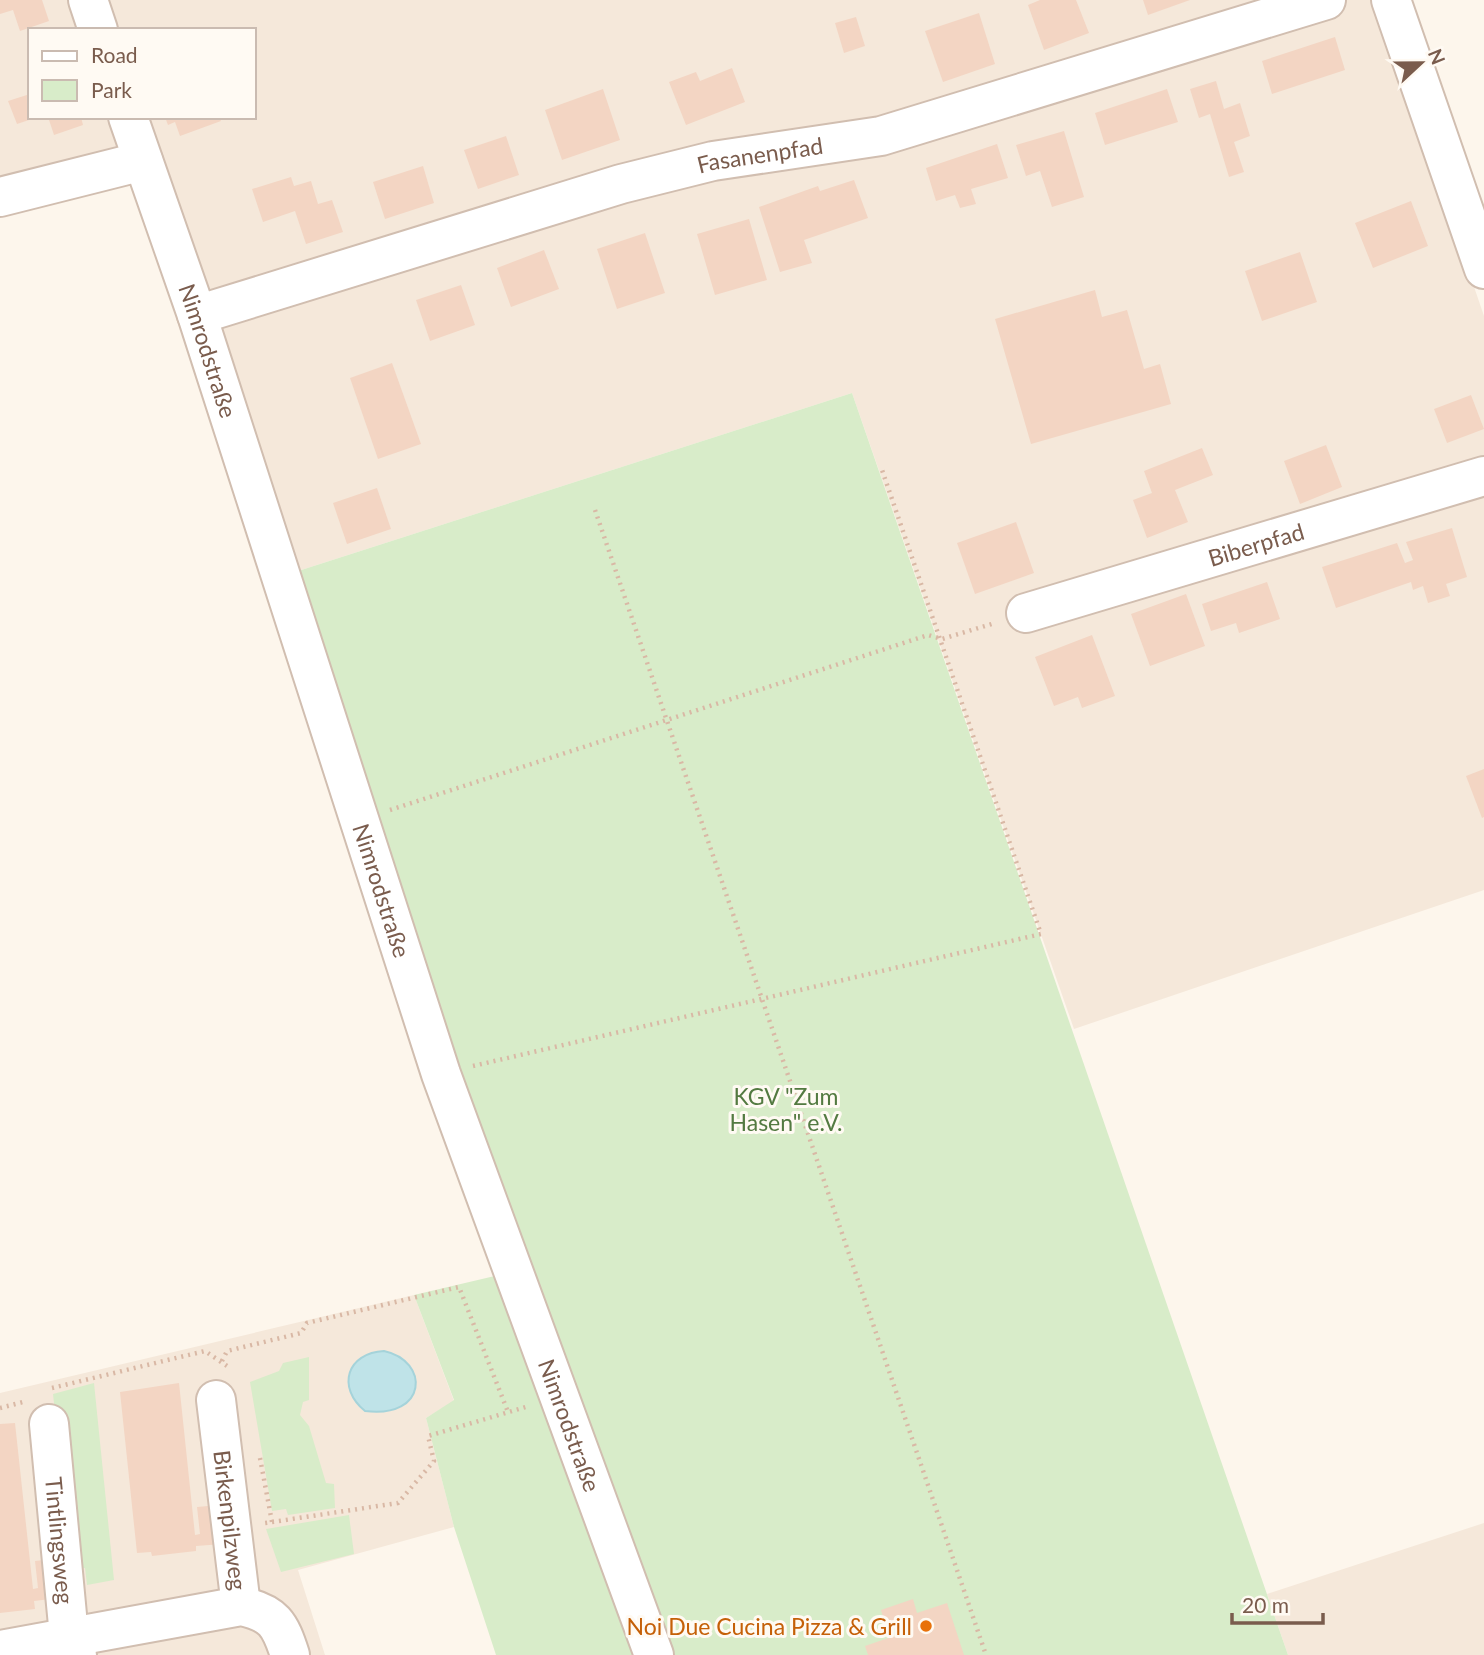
<svg xmlns="http://www.w3.org/2000/svg" width="1484" height="1655" viewBox="0 0 1484 1655" font-family="Lato,sans-serif">
<style>
.residential{fill:#f5e8da;fill-rule:evenodd}
.green{fill:#d8ecc9}
.water{fill:#bfe3e8;stroke:#a5d3da;stroke-width:2}
.building{fill:#f3d5c3}
.lines{fill:none;stroke-linecap:round;stroke-linejoin:round}
.minor-casing{stroke:#d1beb0;stroke-width:42}
.path{stroke:#d9b8a5;stroke-width:4.5;stroke-dasharray:2 5;stroke-linecap:butt}
.minor{stroke:#fff;stroke-width:38}
.food-dot{fill:#e8710a;stroke:#fffaf3;stroke-width:2.5}
.labels{text-anchor:middle;dominant-baseline:central;stroke-width:6;stroke-linejoin:round;paint-order:stroke}
.street-label{font-size:23px;fill:#7a5c4d;stroke:#fffaf3}
.park-label{font-size:23px;fill:#537a41;stroke:#fffaf3}
.food-label{font-size:23px;fill:#c56008;stroke:#fffaf3;text-anchor:end}
</style>
<rect width="100%" height="100%" fill="#fdf6ec"/>
<g class="residential">
<path d="M0 0H1376L1484 316V890L1074 1029 852 393 292 573 150 140 0 181ZM30 30H254V117H30Z"/>
<polygon points="414,1295 454,1401 426,1418 454,1527 298,1570 325,1655 0,1655 0,1393"/>
<polygon points="1484,1523 1484,1655 1288,1655 1267,1594"/>
</g>
<g class="green">
<polygon points="852,393 1288,1655 670,1655 520,1250 292,573"/>
<polygon points="499,1275 637,1655 496,1655 454,1527 426,1418 454,1400 414,1295"/>
<polygon points="309,1357 309,1400 303,1402 300,1415 309,1426 326,1483 334,1484 335,1508 288,1515 286,1509 272,1511 250,1382 279,1371 283,1363"/>
<polygon points="94,1383 114,1580 87,1585 85,1568 72,1570 53,1394"/>
<polygon points="349,1515 354,1554 281,1572 266,1529"/>
</g>
<path class="water" d="M384 1351C430 1361 428 1419 365 1411 336 1387 347 1353 384 1351Z"/>
<g class="building">
<polygon points="0,0 42,0 49,21 20,31 13,10 0,14"/>
<polygon points="1040,0 1076,0 1089,33 1044,50 1028,5"/>
<polygon points="1143,0 1190,0 1148,15"/>
<polygon points="979,13 995,64 943,82 925,31"/>
<polygon points="856,17 865,46 844,53 835,23"/>
<polygon points="1335,37 1345,70 1272,94 1262,61"/>
<polygon points="732,68 745,102 686,125 669,82 696,72 700,81"/>
<polygon points="1216,81 1224,109 1240,103 1250,136 1234,142 1244,172 1229,177 1210,114 1199,118 1190,89"/>
<polygon points="603,89 620,140 562,160 545,110"/>
<polygon points="1167,89 1178,122 1105,145 1095,113"/>
<polygon points="30,94 30,117 35,118 17,124 8,101"/>
<polygon points="48,117 81,117 83,125 54,135"/>
<polygon points="165,117 219,117 221,121 180,136 175,122 168,125"/>
<polygon points="1064,131 1084,197 1052,207 1040,171 1026,176 1016,145"/>
<polygon points="506,136 519,175 478,189 464,150"/>
<polygon points="997,144 1008,178 971,189 976,204 960,208 955,195 936,201 926,168"/>
<polygon points="423,166 434,203 385,219 373,182"/>
<polygon points="291,177 294,186 311,181 318,204 332,200 343,232 306,244 295,211 263,222 252,189"/>
<polygon points="854,180 868,218 804,240 812,263 780,272 759,207 818,186 820,191"/>
<polygon points="1411,201 1428,246 1373,268 1355,223"/>
<polygon points="749,219 767,280 715,295 697,234"/>
<polygon points="645,233 665,293 617,309 597,249"/>
<polygon points="544,250 559,289 511,307 497,268"/>
<polygon points="1300,252 1317,302 1262,321 1245,271"/>
<polygon points="461,285 475,325 430,341 416,300"/>
<polygon points="1095,290 1102,317 1127,310 1144,369 1160,364 1171,404 1031,444 995,319"/>
<polygon points="392,363 421,444 378,459 350,378"/>
<polygon points="1471,395 1484,429 1447,443 1434,409"/>
<polygon points="1326,445 1342,487 1300,504 1284,461"/>
<polygon points="1202,448 1213,475 1175,490 1188,522 1147,538 1133,500 1152,493 1144,471"/>
<polygon points="377,488 391,529 347,544 333,503"/>
<polygon points="1016,522 1034,573 975,594 957,543"/>
<polygon points="1452,528 1467,577 1446,584 1450,596 1428,603 1423,586 1413,590 1411,582 1336,608 1322,567 1397,543 1405,563 1413,560 1406,542"/>
<polygon points="1267,582 1280,619 1239,633 1236,623 1211,631 1202,604"/>
<polygon points="1186,594 1205,646 1150,666 1131,614"/>
<polygon points="1092,635 1115,696 1082,708 1078,697 1054,706 1035,657"/>
<polygon points="1484,769 1484,817 1482,818 1466,776"/>
<polygon points="179,1383 195,1535 200,1534 197,1507 219,1505 223,1544 196,1546 196,1551 152,1556 151,1552 137,1553 120,1392"/>
<polygon points="15,1423 33,1589 38,1588 35,1561 54,1559 59,1598 34,1601 35,1609 0,1613 0,1424"/>
<polygon points="913,1599 917,1613 947,1603 964,1655 868,1655 865,1646 900,1634 897,1625 886,1628 881,1610"/>
</g>
<g class="lines">
<defs>
<g id="minor">
<polyline points="88,0 98,30"/>
<polyline points="1391,0 1484,269"/>
<path id="s1" d="M128 117 197 315 441 1074 654 1655"/>
<polyline points="0,197 143,161"/>
<path id="s2" d="M197 315 621 184 713 161 881 136 1326 0"/>
<path id="s3" d="M1026 613 1484 476"/>
<path id="s4" d="M216 1400 241 1606"/>
<path id="s5" d="M49 1424 69 1636 77 1655"/>
<path d="M0 1650 241 1606C274 1613 280 1624 290 1655"/>
</g>
</defs>
<use href="#minor" class="minor-casing"/>
<g class="path">
<polyline points="595,510 986,1655"/>
<polyline points="390,810 928,635 942,639 995,623"/>
<polyline points="473,1066 1041,934 881,467"/>
<polyline points="222,1361 227,1351 301,1333 307,1323 459,1287 508,1412"/>
<polyline points="52,1388 205,1351 230,1368"/>
<polyline points="0,1408 23,1402"/>
<polyline points="260,1458 272,1522 265,1523"/>
<polyline points="272,1522 398,1503 434,1461 428,1436 529,1406"/>
</g>
<use href="#minor" class="minor"/>
</g>
<circle class="food-dot" cx="926" cy="1626" r="7"/>
<g class="labels">
<g class="street-label">
<text stroke="none"><textPath href="#s2" startOffset="586">Fasanenpfad</textPath></text>
<text stroke="none"><textPath href="#s1" startOffset="247">Nimrodstraße</textPath></text>
<text stroke="none"><textPath href="#s3" startOffset="240">Biberpfad</textPath></text>
<text stroke="none"><textPath href="#s1" startOffset="814">Nimrodstraße</textPath></text>
<text stroke="none"><textPath href="#s1" startOffset="1381">Nimrodstraße</textPath></text>
<text stroke="none"><textPath href="#s4" startOffset="121">Birkenpilzweg</textPath></text>
<text stroke="none"><textPath href="#s5" startOffset="117">Tintlingsweg</textPath></text>
</g>
<g class="park-label">
<text x="786" y="1096">KGV "Zum<tspan x="786" dy="26">Hasen" e.V.</tspan></text>
</g>
<g class="food-label">
<text x="912" y="1626">Noi Due Cucina Pizza &amp; Grill</text>
</g>
</g>
<rect x="28" y="28" width="228" height="91" fill="#fffaf3" stroke="#cabbb1" stroke-width="2"/>
<rect x="42" y="51" width="35" height="10" fill="#ffffff" stroke="#cabbb1" stroke-width="2"/>
<text x="91" y="63" font-size="21" fill="#7a5c4d">Road</text>
<rect x="42" y="80" width="35" height="21" fill="#d8ecc9" stroke="#cabbb1" stroke-width="2"/>
<text x="91" y="98" font-size="21" fill="#7a5c4d">Park</text>
<g transform="translate(1421 63) rotate(68)" stroke="#fffaf3" stroke-width="5" paint-order="stroke">
<path d="M0-5L12 26L0 18L-12 26Z" fill="#7a5c4d"/>
<text y="-10" font-size="19" font-weight="bold" text-anchor="middle" fill="#7a5c4d">N</text>
</g>
<path d="M1232 1613v10h91v-10" fill="none" stroke="#7a5c4d" stroke-width="3.5"/>
<text x="1242" y="1613" font-size="21" fill="#7a5c4d" stroke="#fffaf3" stroke-width="5" paint-order="stroke">20 m</text>
</svg>
